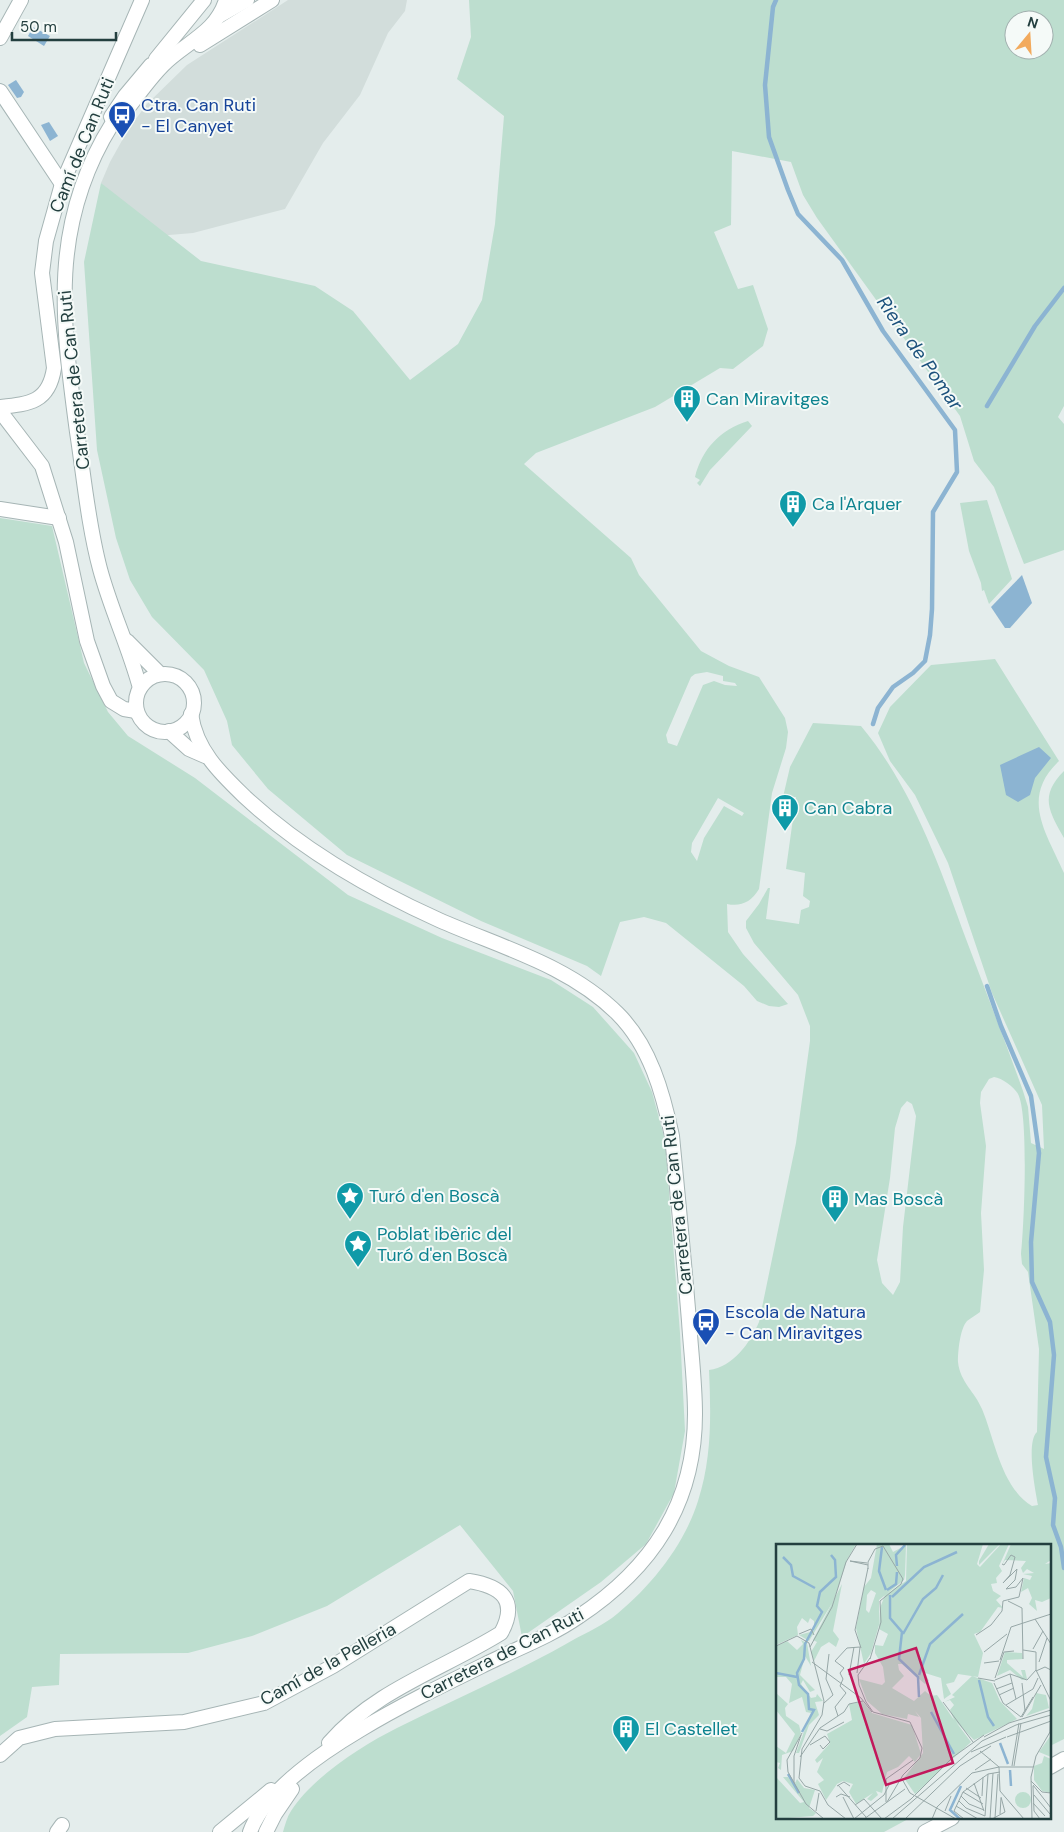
<svg xmlns="http://www.w3.org/2000/svg" width="1064" height="1832" viewBox="0 0 1064 1832" font-family="'DM Sans',sans-serif">
<style>
.built{fill:#d2dddb}
.green{fill:#bddecf;fill-rule:evenodd}
.water{fill:#8cb4d2}
.lines{fill:none;stroke-linecap:round;stroke-linejoin:round}
.stream{stroke:#8cb4d2;stroke-width:4.5}
.minor-casing{stroke:#a6b5b5;stroke-width:16}
.minor{stroke:#fff;stroke-width:14}
.labels{text-anchor:middle;dominant-baseline:central;stroke-width:4;stroke-linejoin:round;paint-order:stroke}
.transit-label{font-size:18px;fill:#164399;stroke:#f5faf8;text-anchor:start}
.street-label{font-size:18px;fill:#233f3f;stroke:#f5faf8}
.culture-label{font-size:18px;fill:#0d838f;stroke:#f5faf8;text-anchor:start}
.water-label{font-size:19px;font-style:italic;fill:#1c527c;stroke:#f5faf8}
.inset-river{fill:none;stroke:#8cb4d2;stroke-width:2.5}
.inset-road{fill:none;stroke:#97a7a7;stroke-width:1}
.view{fill:#c2185b;fill-opacity:0.15;stroke:#c2185b;stroke-width:2.5}
.inset-edge{fill:none;stroke:#233f3f;stroke-width:2.5}
</style>
<rect width="100%" height="100%" fill="#e4edec"/>
<polygon class="built" points="288,0 407,0 405,11 388,33 360,95 323,143 285,209 193,233 157,236 101,183 110,162 129,128 147,104 187,65"/>
<g class="green">
<path d="M469 0H1064V406L1058 417 1064 424V550L1024 564 994 487 974 461 960 416 817 218 803 195 791 162 732 151 731 225 714 232 738 289 753 285 768 329 763 346 733 369 720 368 655 407 536 453 524 464 631 558 639 575 701 651 729 666 759 677 785 718 788 732 786 748 772 793 759 889C751 902 741 907 727 904L728 932 743 954 788 1004 779 1007 769 1006 757 1001 744 986 666 923 644 917 620 922 601 976 587 966 481 921 347 855 268 789 232 745 227 721 204 670 152 617 130 580 116 538 97 450 84 262 101 183 201 261 315 286 353 311 410 380 458 344 482 300 495 224 504 116 457 79 471 37ZM1014 20H1044V50H1014ZM707 672 723 676V681L735 683 737 686 725 685 714 681 703 685 677 746 668 743 666 735 691 677 695 674ZM718 798 744 813 742 816 724 806 704 838 697 861 691 852 692 843Z"/>
<path d="M748 421 752 426 710 470 700 486 697 483 700 480 695 477C702 449 720 430 748 421Z"/>
<polygon points="987,500 1012,579 989,604 984,590 982,591 981,583 969,551 960,503"/>
<polygon points="0,518 52,526 84,663 108,712 128,736 195,778 348,895 442,938 551,980 593,1007 634,1053 652,1092 665,1140 680,1333 685,1431 674,1493 646,1544 601,1582 522,1637 513,1591 460,1525 327,1606 252,1636 188,1653 60,1654 59,1685 32,1687 27,1717 0,1736"/>
<path d="M995 659 1059 761C1020 798 1046 832 1064 873V1739L1050 1746V1546H778V1818H910L884 1832H283C285 1825 287 1817 291 1811 313 1777 361 1746 397 1728 453 1700 511 1675 566 1644 581 1635 598 1628 612 1618 649 1589 684 1546 698 1501 712 1458 711 1414 709 1370 733 1367 750 1343 759 1322L796 1143 810 1041V1026L798 995 754 943 746 928V921L759 904 768 888H770L766 919 799 924 801 910 809 907 810 901 803 896 805 873 786 869 796 797H783L790 767 813 723 861 726C912 787 939 865 966 939 985 990 1005 1040 1023 1091L1028 1107 1031 1143 1044 1149 1042 1105 992 993 948 863 915 795 890 761 878 733 890 707 931 665ZM994 1077C1002 1078 1014 1087 1018 1094 1029 1114 1024 1228 1021 1254L1022 1264 1028 1272 1039 1349 1037 1432C1026 1442 1035 1489 1038 1505L1032 1506C1001 1487 995 1440 982 1409 975 1392 960 1382 958 1362 958 1351 960 1329 967 1321 971 1318 976 1315 980 1312L984 1270 981 1213 986 1146 980 1103 981 1092 989 1079ZM907 1101 912 1104 916 1116 903 1227 900 1282 893 1295 882 1283 877 1260 890 1178 895 1128 901 1108Z"/>
<path d="M1064 771V838C1049 811 1039 796 1064 771Z"/>
</g>
<g class="water">
<polygon points="33,27 50,36 44,46 28,36"/>
<polygon points="16,80 24,92 21,97 17,98 8,85"/>
<polygon points="49,122 58,136 50,141 41,125"/>
<polygon points="1022,575 1032,603 1010,628 1005,628 991,607"/>
<polygon points="1039,747 1051,758 1035,778 1030,795 1018,802 1006,795 1000,765"/>
</g>
<g class="lines">
<g class="stream">
<polyline points="776,0 773,7 765,85 769,137 788,190 798,214 842,260 883,331 955,430 957,472 933,512 932,609 930,635 925,661 913,673 893,687 878,708 873,724"/>
<polyline points="987,406 1035,326 1064,288"/>
<polyline points="987,986 1001,1026 1031,1096 1039,1153 1031,1242 1032,1282 1050,1322 1054,1355 1046,1457 1055,1498 1053,1525 1061,1547 1064,1568"/>
</g>
<defs>
<g id="minor">
<polyline points="219,16 247,0"/>
<polyline points="0,38 21,0"/>
<polyline points="200,45 272,0"/>
<polyline points="156,59 204,0"/>
<polyline points="0,91 62,184"/>
<polyline points="111,117 125,96 151,65"/>
<path d="M0 407C30 404 49 402 54 368L42 273 46 241 62 184 142 0"/>
<polyline points="0,411 42,466 66,542 87,641 103,686 111,701 124,709 136,711"/>
<polyline points="0,509 59,518"/>
<polyline points="127,641 160,674"/>
<circle cx="165" cy="703" r="29"/>
<path d="M140 688C129 647 111 610 100 569 88 524 84 477 77 432 62 320 49 225 112 124L117 122C132 104 146 82 163 65 186 42 216 33 226 0"/>
<path d="M191 714C196 750 220 773 245 797 302 850 368 888 439 920 500 947 569 965 618 1014 650 1046 663 1093 672 1136 678 1198 684 1259 689 1321 691 1352 695 1383 695 1414 695 1504 652 1568 578 1617 552 1635 521 1647 492 1661 447 1683 403 1704 360 1730 323 1752 265 1790 250 1832"/>
<polyline points="169,731 189,749 205,756"/>
<path d="M0 1755 19 1738 55 1729 184 1722 264 1703 333 1666 469 1581C501 1586 519 1600 501 1633 443 1669 375 1690 329 1743"/>
<polyline points="1050,1767 1064,1759"/>
<polyline points="57,1832 62,1825"/>
<polyline points="220,1832 271,1790"/>
<polyline points="266,1832 275,1814 292,1789"/>
<polyline points="925,1832 952,1818"/>
</g>
</defs>
<use href="#minor" class="minor-casing"/>
<use href="#minor" class="minor"/>
</g>
<defs>
<symbol id="bus-pin" viewBox="-11 -11 22 30"><path d="M0 17L-7.5 6A9.5 9.5 0 1 1 7.5 6Z" fill="#1a4fb4" stroke="#f5faf8"/><path d="M-5-6H5V4H4V6H2V4H-2V6H-4V4H-5ZM-3.5-4V0h7V-4ZM-3.5 1.2v1.5H-2V1.2ZM2 1.2v1.5H3.5V1.2Z" fill="#fff"/></symbol>
<symbol id="building-pin" viewBox="-11 -11 22 30"><path d="M0 17L-7.5 6A9.5 9.5 0 1 1 7.5 6Z" fill="#0f9aa8" stroke="#f5faf8"/><path d="M-4-6H4V6H1V3H-1V6H-4ZM-2.5-4.3h1.7v1.8h-1.7ZM.8-4.3h1.7v1.8H.8ZM-2.5-1h1.7V.8h-1.7ZM.8-1h1.7V.8H.8Z" fill="#fff"/></symbol>
<symbol id="sight-pin" viewBox="-11 -11 22 30"><path d="M0 17L-7.5 6A9.5 9.5 0 1 1 7.5 6Z" fill="#0f9aa8" stroke="#f5faf8"/><path d="M0-6L1.8-2.2L6-1.7L2.9 1.2L3.7 5.4L0 3.3L-3.7 5.4L-2.9 1.2L-6-1.7L-1.8-2.2Z" fill="#fff"/></symbol>
</defs>
<g fill-rule="evenodd">
<use href="#bus-pin" x="106" y="99" width="32" height="43"/>
<use href="#building-pin" x="671" y="383" width="32" height="43"/>
<use href="#building-pin" x="777" y="488" width="32" height="43"/>
<use href="#building-pin" x="769" y="792" width="32" height="43"/>
<use href="#sight-pin" x="334" y="1180" width="32" height="43"/>
<use href="#building-pin" x="819" y="1183" width="32" height="43"/>
<use href="#sight-pin" x="342" y="1228" width="32" height="43"/>
<use href="#bus-pin" x="690" y="1306" width="32" height="43"/>
<use href="#building-pin" x="610" y="1713" width="32" height="43"/>
</g>
<g class="labels">
<g class="transit-label">
<text x="141" y="105">Ctra. Can Ruti<tspan x="141" dy="21">- El Canyet</tspan></text>
<text x="725" y="1312">Escola de Natura<tspan x="725" dy="21">- Can Miravitges</tspan></text>
</g>
<g class="street-label">
<text transform="translate(82 145) rotate(-68)">Camí de Can Ruti</text>
<text transform="translate(74 380) rotate(-96)">Carretera de Can Ruti</text>
<text transform="translate(677 1205) rotate(-96)">Carretera de Can Ruti</text>
<text transform="translate(502 1654) rotate(-27)">Carretera de Can Ruti</text>
<text transform="translate(328 1664) rotate(-29)">Camí de la Pelleria</text>
</g>
<g class="culture-label">
<text x="706" y="399">Can Miravitges</text>
<text x="812" y="504">Ca l'Arquer</text>
<text x="804" y="808">Can Cabra</text>
<text x="369" y="1196">Turó d'en Boscà</text>
<text x="854" y="1199">Mas Boscà</text>
<text x="377" y="1234">Poblat ibèric del<tspan x="377" dy="21">Turó d'en Boscà</tspan></text>
<text x="645" y="1729">El Castellet</text>
</g>
<g class="water-label">
<text transform="translate(920 353) rotate(55)">Riera de Pomar</text>
</g>
</g>
<g transform="translate(776 1544)">
<rect width="275" height="275" fill="#e4edec"/>
<path d="M0 0H80L71 16 58 56 33 97 23 91 38 87V77L34 74 32 79 26 74 21 83 22 91 0 101ZM101 0H113L117 8 130 1 129 31 128 36 103 56V81L95 109 88 120 80 84 88 43 95 34ZM95 46 100 49 93 69 90 66 91 51ZM131 0H207L201 20 204 23 225 0H233L223 22 226 27 220 34 221 39 215 40 217 47 225 52 220 56 227 64 222 63 204 88 198 90 207 109 202 133 182 130 178 138 170 140 175 150 168 155 165 134 149 129 153 137 149 140 126 120H122L123 126 128 132 116 144 138 157 149 147 155 152 161 151 178 176 174 166 178 161 174 156 168 158 179 153 176 151 196 132 216 139 224 157 241 175 198 196 180 178 195 198 139 250 128 234 147 209 145 174 139 167 143 173 132 170 131 175 106 170 91 157 83 135 106 141 109 138 107 123 99 109V101L107 102 112 90 103 85 104 64 109 51 130 37ZM213 0H224L203 21V17ZM235 0H275V16L269 20 275 19V54L266 58 259 56 261 67 253 60 256 54 252 44 245 48 248 34 254 36 256 32 247 30 258 29 251 25 247 29 245 24 250 17 229 16 226 21ZM66 40 57 87 63 95 60 103 53 98 45 103 38 117 35 108 41 98 37 96ZM25 96 31 99 35 122 29 112 24 131 39 146 34 148 27 136 25 140 35 154 40 153 41 150 47 157 39 158 43 171 33 181 23 209H20L35 169 30 168 26 153 13 159 16 140 10 133H0V102L11 97 21 106 27 100ZM229 108 246 109 247 115 231 116V119L247 133 245 126H249L251 135 246 136 234 126 221 132ZM0 149 12 160 9 164 10 172 23 181 25 189 17 207 6 211 5 226 2 224 4 219 0 218V202L10 209 19 190 0 166ZM260 149 270 151 273 164 250 172 256 165ZM87 158 96 169 136 181 145 210 139 218 133 212 122 223 111 228 106 249 100 247 102 251 95 257 91 255 97 249 80 260 73 248 77 240 67 237 61 240 50 256 42 240 48 236 41 228 47 214 41 219 39 216 54 199 51 190 76 176 73 160ZM275 191V213L263 208ZM268 212 275 215V249L266 247 258 236V222L266 219ZM0 233 24 259 28 258 7 233H12L18 241 21 235 28 244 39 246 33 264 40 269 37 272 0 275ZM239 256a8 8 0 1 1 16 0a8 8 0 1 1-16 0Z" fill="#bddecf" fill-rule="evenodd"/>
<path class="inset-river" d="M106 3 103 27 110 46M7 13 15 21 17 32 39 44M121 22 120 11 129 1M111 46 120 40 121 28M114 51V74L126 88 123 115 142 133 143 153M116 53 148 23 181 8M127 90 147 55 160 44 167 31M0 129 21 133M143 131 154 100 187 70M203 136 212 173 218 182M155 168 178 210M26 188 38 166 33 165 32 150 23 141 21 129 28 115 29 100 46 68 41 62 44 48 60 33 59 16 55 11M224 199 232 220M234 226 235 242M12 230 23 249M184 275 174 266 185 242"/>
<path class="inset-road" d="M74 17 91 19M74 17 92 21M226 20 228 21 235 11 239 13 234 31 227 39 241 25M92 25V18L99 5 107 2 127 35 125 40 104 57 105 78 94 115M232 57 246 64 247 115M259 75 275 100M23 90 35 85 38 91M200 91 215 81 226 67 227 57 243 53 247 34 240 43 230 45 239 36 241 25M0 102 21 92 33 99 48 157 46 171 26 205 23 234 29 242 44 247 52 261 70 275M34 103 56 63 70 18 81 0M85 104 79 86 92 24M257 105 267 87M247 106 260 108V126L275 157M208 108 231 90M94 114 82 131 83 141 90 158 97 168 134 178 146 204 144 214 127 231 111 258M224 116 235 83 275 70M36 118 85 154 96 168M263 118 271 94M208 119 223 117M260 127 269 123 275 126M234 130 240 155M73 131 78 103M202 134 219 137M219 134 228 108 238 107M219 136 234 130 251 136 260 126M218 139 227 159 245 173M246 139 249 167M220 145 236 139M223 151 238 144M167 158 197 198M48 159 57 151 50 135 53 110M230 161 257 145 262 134M62 172 59 163 70 149 64 142 67 135 64 129 68 124 59 117 71 104 84 103 81 129M245 173 257 153M246 173 265 141M233 179 275 166M44 185 51 187 68 178M26 189 11 216 12 228 30 260 48 275M208 193 233 179M231 193 275 177M34 201 49 192 54 198 47 205 44 201M204 207 223 223 224 247 248 275M195 208 230 193M24 213 44 184 68 168 73 160 87 157M236 222 243 179M238 222 245 179M199 226 215 215M126 235 134 249 180 275M255 237 266 248 275 249M18 239V212L25 191M198 239 208 267M62 241 90 273M257 241 275 264M61 242 68 238 74 242M257 242 258 267 264 275M190 244 205 254M187 248 207 260M258 251 274 270M185 252 193 260 208 266M206 252 207 233M60 253 65 250 74 253M67 253 78 275 108 251 114 239M183 257 190 264 209 272 212 230M110 258V235L137 216M257 259 269 272M79 261 88 255 106 275M180 262 202 275M40 267 43 249M169 267 175 252M224 270 225 254M219 274 222 230M88 275 129 245M108 275 135 255 177 213 208 191M116 275 206 197 240 181 275 171M129 275 184 222 215 202M156 275 161 263 196 229 223 223H257M188 275 178 267 187 248 212 230 224 228M214 275 217 229M216 275 229 268 225 253M256 275 255 233 260 212 274 188 275 158"/>
<path class="view" d="M140 104 177 219 110 241 73 126Z"/>
<rect width="275" height="275" class="inset-edge"/>
</g>
<g transform="translate(1029 35) rotate(18)"><circle r="24" fill="#f5faf8" stroke="#a1afae"/>
<path d="M0-4L9 19L0 12L-9 19Z" fill="#f2aa5d"/>
<text y="-8" font-size="14" font-weight="bold" text-anchor="middle" fill="#233f3f">N</text>
</g>
<path d="M12 32v8h104v-8" fill="none" stroke="#233f3f" stroke-width="2.5"/>
<text x="20" y="32" font-size="15" fill="#233f3f" stroke="#f5faf8" stroke-width="4" paint-order="stroke">50 m</text>
</svg>
